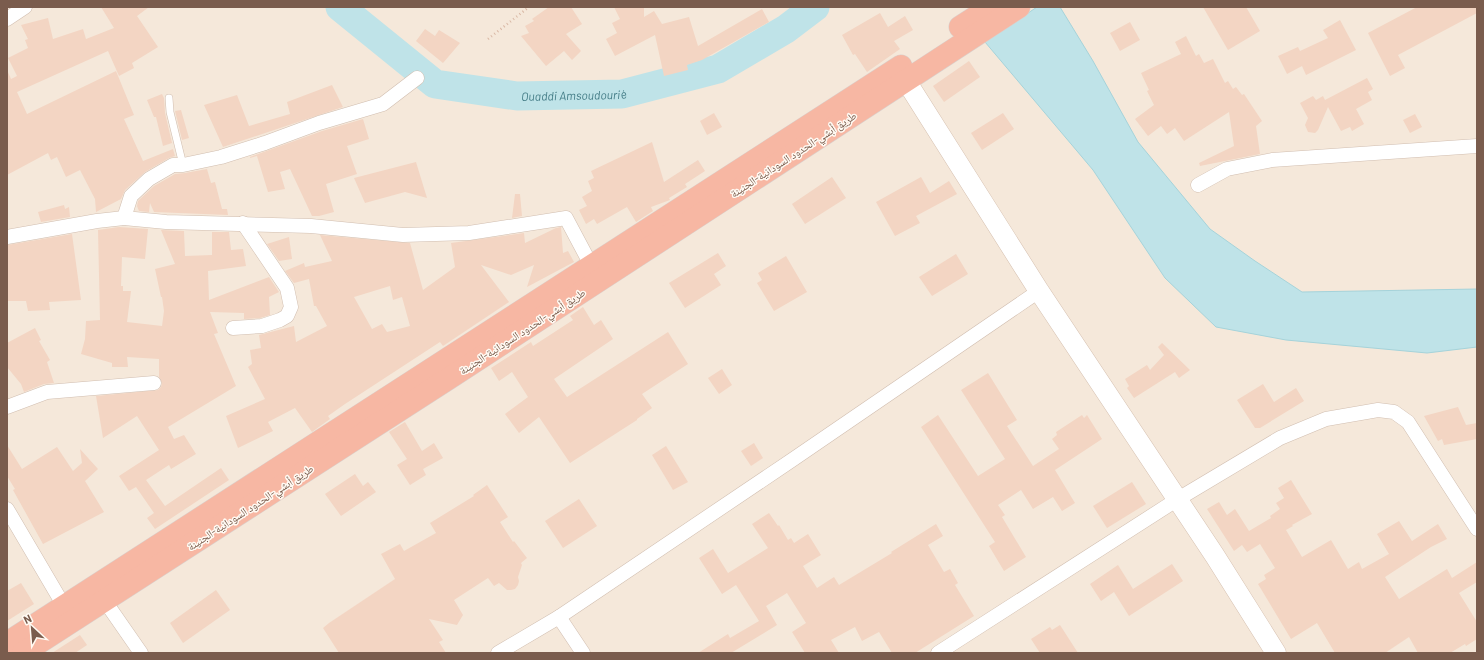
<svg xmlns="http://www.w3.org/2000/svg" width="1484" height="660" viewBox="0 0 1484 660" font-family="Barlow,'Noto Naskh Arabic',sans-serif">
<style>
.residential{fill:#f5e8da}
.water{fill:#bfe3e8;stroke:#a5d3da}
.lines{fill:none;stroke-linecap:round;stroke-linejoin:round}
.river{stroke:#bfe3e8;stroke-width:29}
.building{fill:#f3d5c3;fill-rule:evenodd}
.lane-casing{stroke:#d1beb0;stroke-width:8}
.street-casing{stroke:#d1beb0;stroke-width:15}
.secondary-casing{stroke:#d6c0b0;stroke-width:21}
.highway-casing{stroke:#dad1cd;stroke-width:23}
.path{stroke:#d9b8a5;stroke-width:2.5;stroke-dasharray:1 3;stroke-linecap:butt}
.lane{stroke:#fff;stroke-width:7}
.street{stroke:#fff;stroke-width:14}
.secondary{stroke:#fff;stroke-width:20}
.highway{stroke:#f7b7a3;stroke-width:22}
.labels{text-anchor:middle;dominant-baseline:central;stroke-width:3;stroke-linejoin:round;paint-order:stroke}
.street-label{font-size:11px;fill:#7a5c4d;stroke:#fffaf3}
.water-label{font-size:12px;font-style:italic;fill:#437c86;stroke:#fffaf3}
</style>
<rect width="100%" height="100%" fill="#fdf6ec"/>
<rect class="residential" x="7" y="7" width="1470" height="646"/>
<polygon class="water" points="1037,7 1060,7 1093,61 1138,142 1210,229 1255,261 1302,292 1477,289 1477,347 1427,353 1286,340 1216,327 1165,278 1093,170 985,42"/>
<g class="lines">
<path class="river" id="s1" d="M340 7 435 84 517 96 622 94 718 69 786 29 815 7"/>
</g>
<g class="building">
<polygon points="101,7 149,7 137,16 158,47 132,63 134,68 119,76 108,51 17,92 27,114 116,71 134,115 124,119 143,161 173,149 175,156 169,158 145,172 125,190 121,199 96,212 95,199 80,170 66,177 57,157 51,160 48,153 7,175 7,70 11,79 17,76 8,58 28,48 25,40 28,39 21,25 48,18 53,39 83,29 86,39 114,28"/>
<polygon points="549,7 571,7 582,24 566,34 581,51 572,60 564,51 546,66 521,36 529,33 525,26 534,21 532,19"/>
<polygon points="614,7 644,7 644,17 654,11 662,24 689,17 698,46 762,9 769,22 702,60 687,65 688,70 664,76 655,35 615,56 606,39 617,33 612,23 620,19"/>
<polygon points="1203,7 1246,7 1260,31 1228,50"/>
<polygon points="1417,7 1477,7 1477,13 1398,55 1405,68 1390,76 1368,33"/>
<polygon points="880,13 888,27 905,16 913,30 894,41 900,49 867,72 855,54 853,55 842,35"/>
<polygon points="1340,20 1356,50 1306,75 1302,66 1287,74 1278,56 1298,47 1300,51 1328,38 1323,30"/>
<polygon points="1130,22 1140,40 1120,51 1110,33"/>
<polygon points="425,29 435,36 439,30 460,43 443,63 416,41"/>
<polygon points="1186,36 1196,56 1199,54 1204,63 1213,59 1225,83 1228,81 1233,89 1236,87 1242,95 1244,94 1262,121 1256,126 1260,154 1200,166 1199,163 1234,146 1229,112 1184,141 1175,128 1167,134 1161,126 1148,136 1135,119 1154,105 1147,91 1149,90 1141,73 1181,54 1175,42"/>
<polygon points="969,61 980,77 944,102 933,86"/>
<polygon points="1367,78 1373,89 1368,92 1372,100 1356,109 1364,124 1352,131 1350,127 1341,131 1328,107 1318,130 1315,133 1308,132 1305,125 1308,118 1300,103 1313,96 1316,100 1323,96 1325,100"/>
<polygon points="332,85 343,107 223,147 204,105 237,95 249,126 290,114 287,102"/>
<polygon points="162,94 164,98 165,113 172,143 163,146 156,117 154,117 147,100"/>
<polygon points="181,110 189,138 182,140 175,111"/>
<polygon points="714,113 722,127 707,135 700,121"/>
<polygon points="1003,113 1014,129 982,150 971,133"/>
<polygon points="1415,114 1422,127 1410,133 1403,120"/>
<polygon points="363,119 369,139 347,146 357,174 326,184 334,212 319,216 312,216 290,169 280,172 285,189 268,192 257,156 250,158 250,157 322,131"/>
<polygon points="652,142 664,182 698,160 705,171 685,184 687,187 669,198 670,200 651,207 653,211 636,222 627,207 597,224 594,219 586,224 579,210 587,206 582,197 592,191 588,181 594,178 591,171"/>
<polygon points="416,162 427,198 405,192 365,203 354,178"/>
<polygon points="207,169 211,183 215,182 222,209 227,209 228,215 154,212 150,203 149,212 139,211 137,206 138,201 154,186 175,174 185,173"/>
<polygon points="832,177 846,198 805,224 792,204"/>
<polygon points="921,177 930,193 949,181 957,194 916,216 920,223 895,236 876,202"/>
<polygon points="515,194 520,194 522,216 512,218"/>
<polygon points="64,205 65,209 69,207 70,217 41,222 38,212"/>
<polygon points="119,227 148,229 145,259 122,257 121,286 123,286 123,291 131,291 127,322 162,326 164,311 162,297 161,297 155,269 175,264 161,230 184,231 185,256 212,255 212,232 229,232 231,250 243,249 246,266 208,271 209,300 269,277 279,292 269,297 270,315 260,318 244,319 244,313 210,312 218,333 214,334 236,386 168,427 174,439 184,435 196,454 171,469 169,465 146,480 165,506 221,468 229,480 155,529 147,518 154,513 136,487 129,491 119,476 159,450 137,416 103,438 96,396 158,390 161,387 162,383 159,377 159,359 127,357 128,367 112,367 112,363 81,354 85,339 86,321 100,320 98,230"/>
<path d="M561 227 563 253 568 251 574 262 527 287 534 265 511 275 481 265 509 302 443 346 440 342 345 404 328 416 330 419 312 432 295 408 268 422 273 431 238 448 226 416 265 399 248 367 252 364 250 350 261 348 259 335 294 326 296 342 327 326 316 306H314L309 279 294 283 285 271 304 263 305 267 332 261 320 235 410 243 423 290 455 267 451 243 524 233 525 243 556 228ZM390 286 393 300 402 297 410 326 387 332 382 324 372 329 354 297Z"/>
<polygon points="72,234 81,300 49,302 50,310 28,311 26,301 7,301 7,245"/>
<polygon points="289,237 292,259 279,261 267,244"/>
<polygon points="718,253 726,266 714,274 721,285 685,308 669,283"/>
<polygon points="956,254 968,274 932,296 919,277"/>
<polygon points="786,256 807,292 774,311 757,283 762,280 758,273"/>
<polygon points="583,307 594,325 601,320 613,339 554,379 567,397 668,332 688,364 642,394 652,408 637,419 637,420 570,463 539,417 519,433 505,414 528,397 512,372 499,381 491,368 531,342 533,346 573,320 570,316"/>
<polygon points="35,328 41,340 39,341 50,360 47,362 54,383 44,384 24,392 21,384 7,367 7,343"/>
<polygon points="1162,343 1190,370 1179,378 1175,372 1134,398 1127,388 1129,386 1125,379 1147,365 1150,370 1164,355 1158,347"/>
<polygon points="722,369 732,385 719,394 708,378"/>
<polygon points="988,373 1017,420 1007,426 1033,466 1059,449 1052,439 1057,435 1056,432 1082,415 1084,418 1087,415 1102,439 1055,470 1075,503 1062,511 1053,497 1033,509 1021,490 998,505 1005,515 1002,517 1026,557 1004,571 989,546 995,542 921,427 938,415 978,476 1005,459 961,390"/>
<polygon points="1263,384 1274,402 1296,388 1304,401 1260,428 1255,428 1237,400"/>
<polygon points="1458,407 1466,425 1477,423 1477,439 1444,445 1442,439 1438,441 1424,416"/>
<polygon points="405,422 422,451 434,443 443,458 423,469 426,475 410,485 397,465 407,459 389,432"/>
<polygon points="754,443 763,458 751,466 741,451"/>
<polygon points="7,445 22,469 57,447 73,471 82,463 80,449 98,469 85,481 104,512 43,544 13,490 15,489 7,476"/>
<polygon points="666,446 688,482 673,490 652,455"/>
<polygon points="355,474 363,486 368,482 376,492 341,516 325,494"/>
<polygon points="1291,480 1312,514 1292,525 1293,526 1286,530 1302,557 1331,540 1348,569 1359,562 1362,569 1389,554 1377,534 1399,521 1412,541 1438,524 1447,539 1431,547 1385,577 1399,599 1447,569 1452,578 1477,562 1477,582 1459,593 1477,622 1477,639 1466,646 1465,644 1450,653 1418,653 1409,637 1385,653 1335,653 1317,623 1291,639 1258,584 1266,579 1264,575 1275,568 1260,544 1247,552 1242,545 1234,551 1207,509 1219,502 1227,515 1235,509 1249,531 1271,518 1270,516 1280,509 1276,503 1284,498 1278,488"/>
<polygon points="1132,482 1146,504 1107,528 1093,506"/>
<polygon points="487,485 508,517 500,522 513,542 514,541 527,558 521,563 522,565 518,577 519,581 518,585 515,589 511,590 507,590 499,583 494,586 488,578 454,600 463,615 457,625 429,619 443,640 439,642 446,653 339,653 323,628 329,623 395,579 381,554 400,544 404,551 436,533 430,523 474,496 473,495"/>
<polygon points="579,499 597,526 563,548 545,521"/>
<polygon points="769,513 778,526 779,525 788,540 791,538 794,543 808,534 821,555 803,566 817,588 834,577 839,585 892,553 891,552 936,524 943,536 928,545 944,572 950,569 958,583 955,585 974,616 915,653 892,653 879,632 862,641 855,627 831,640 839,653 805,653 792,632 806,623 787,593 766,606 777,625 731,653 698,653 728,634 730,638 759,621 736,585 722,594 699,558 713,549 728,573 768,548 752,524"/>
<polygon points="1172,564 1183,581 1129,616 1114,592 1101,601 1090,584 1118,565 1133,589"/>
<polygon points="21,583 34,604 7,621 7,591"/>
<polygon points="216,590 230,610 183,643 170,623"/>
<polygon points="1060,625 1078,653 1040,653 1031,639 1050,627 1052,630"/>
<polygon points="80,635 87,645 75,653 52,653"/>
</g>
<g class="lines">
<defs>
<polyline id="lane" points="169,98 170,112 183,165"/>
<g id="street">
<polyline points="7,19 25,7"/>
<polyline points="1198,185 1227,169 1272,160 1477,146"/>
<polyline points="124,218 131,196 149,179 173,165 183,165 221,157 265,143 319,123 383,104 417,78"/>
<polyline points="7,237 97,221 124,218 166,222 311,226 403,235 469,233 566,218 591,265"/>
<polyline points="233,328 262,326 280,320 287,316 291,307 287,288 243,223"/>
<polyline points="7,407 47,392 154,383"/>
<polyline points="7,509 64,606"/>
<polyline points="100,594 141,653"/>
<polyline points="559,617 583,653"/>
<polyline points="498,653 559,617 792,460 1039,291"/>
<polyline points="938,653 1178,499 1280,438 1326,419 1378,410 1394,412 1408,422 1477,529"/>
</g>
<polyline id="secondary" points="898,68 1039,291 1215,556 1276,653"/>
<g id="highway">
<polyline points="960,27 991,7"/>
<polyline points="7,643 901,66"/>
<polyline points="23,653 451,377 1019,7"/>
</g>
</defs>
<use href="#lane" class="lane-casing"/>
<use href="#street" class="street-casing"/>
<use href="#secondary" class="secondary-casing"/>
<use href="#highway" class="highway-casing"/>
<polyline class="path" points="488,39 529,7"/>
<use href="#lane" class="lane"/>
<use href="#street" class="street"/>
<use href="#secondary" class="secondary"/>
<use href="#highway" class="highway"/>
</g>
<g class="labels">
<g class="street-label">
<text transform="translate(793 154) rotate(-33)">طريق أبشي-الحدود السودانية-الجنينة</text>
<text transform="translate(522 331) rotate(-33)">طريق أبشي-الحدود السودانية-الجنينة</text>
<text transform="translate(250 507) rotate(-33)">طريق أبشي-الحدود السودانية-الجنينة</text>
</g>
<g class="water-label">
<text stroke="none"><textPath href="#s1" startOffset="262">Ouaddi Amsoudourié</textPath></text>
</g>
</g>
<rect width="1484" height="660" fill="none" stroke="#7a5c4d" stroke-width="16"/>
<g transform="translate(32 628) rotate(334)" stroke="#fffaf3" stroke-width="3" paint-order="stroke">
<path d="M0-3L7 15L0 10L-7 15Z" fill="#7a5c4d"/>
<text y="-6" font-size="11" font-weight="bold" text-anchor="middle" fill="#7a5c4d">N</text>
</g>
</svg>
